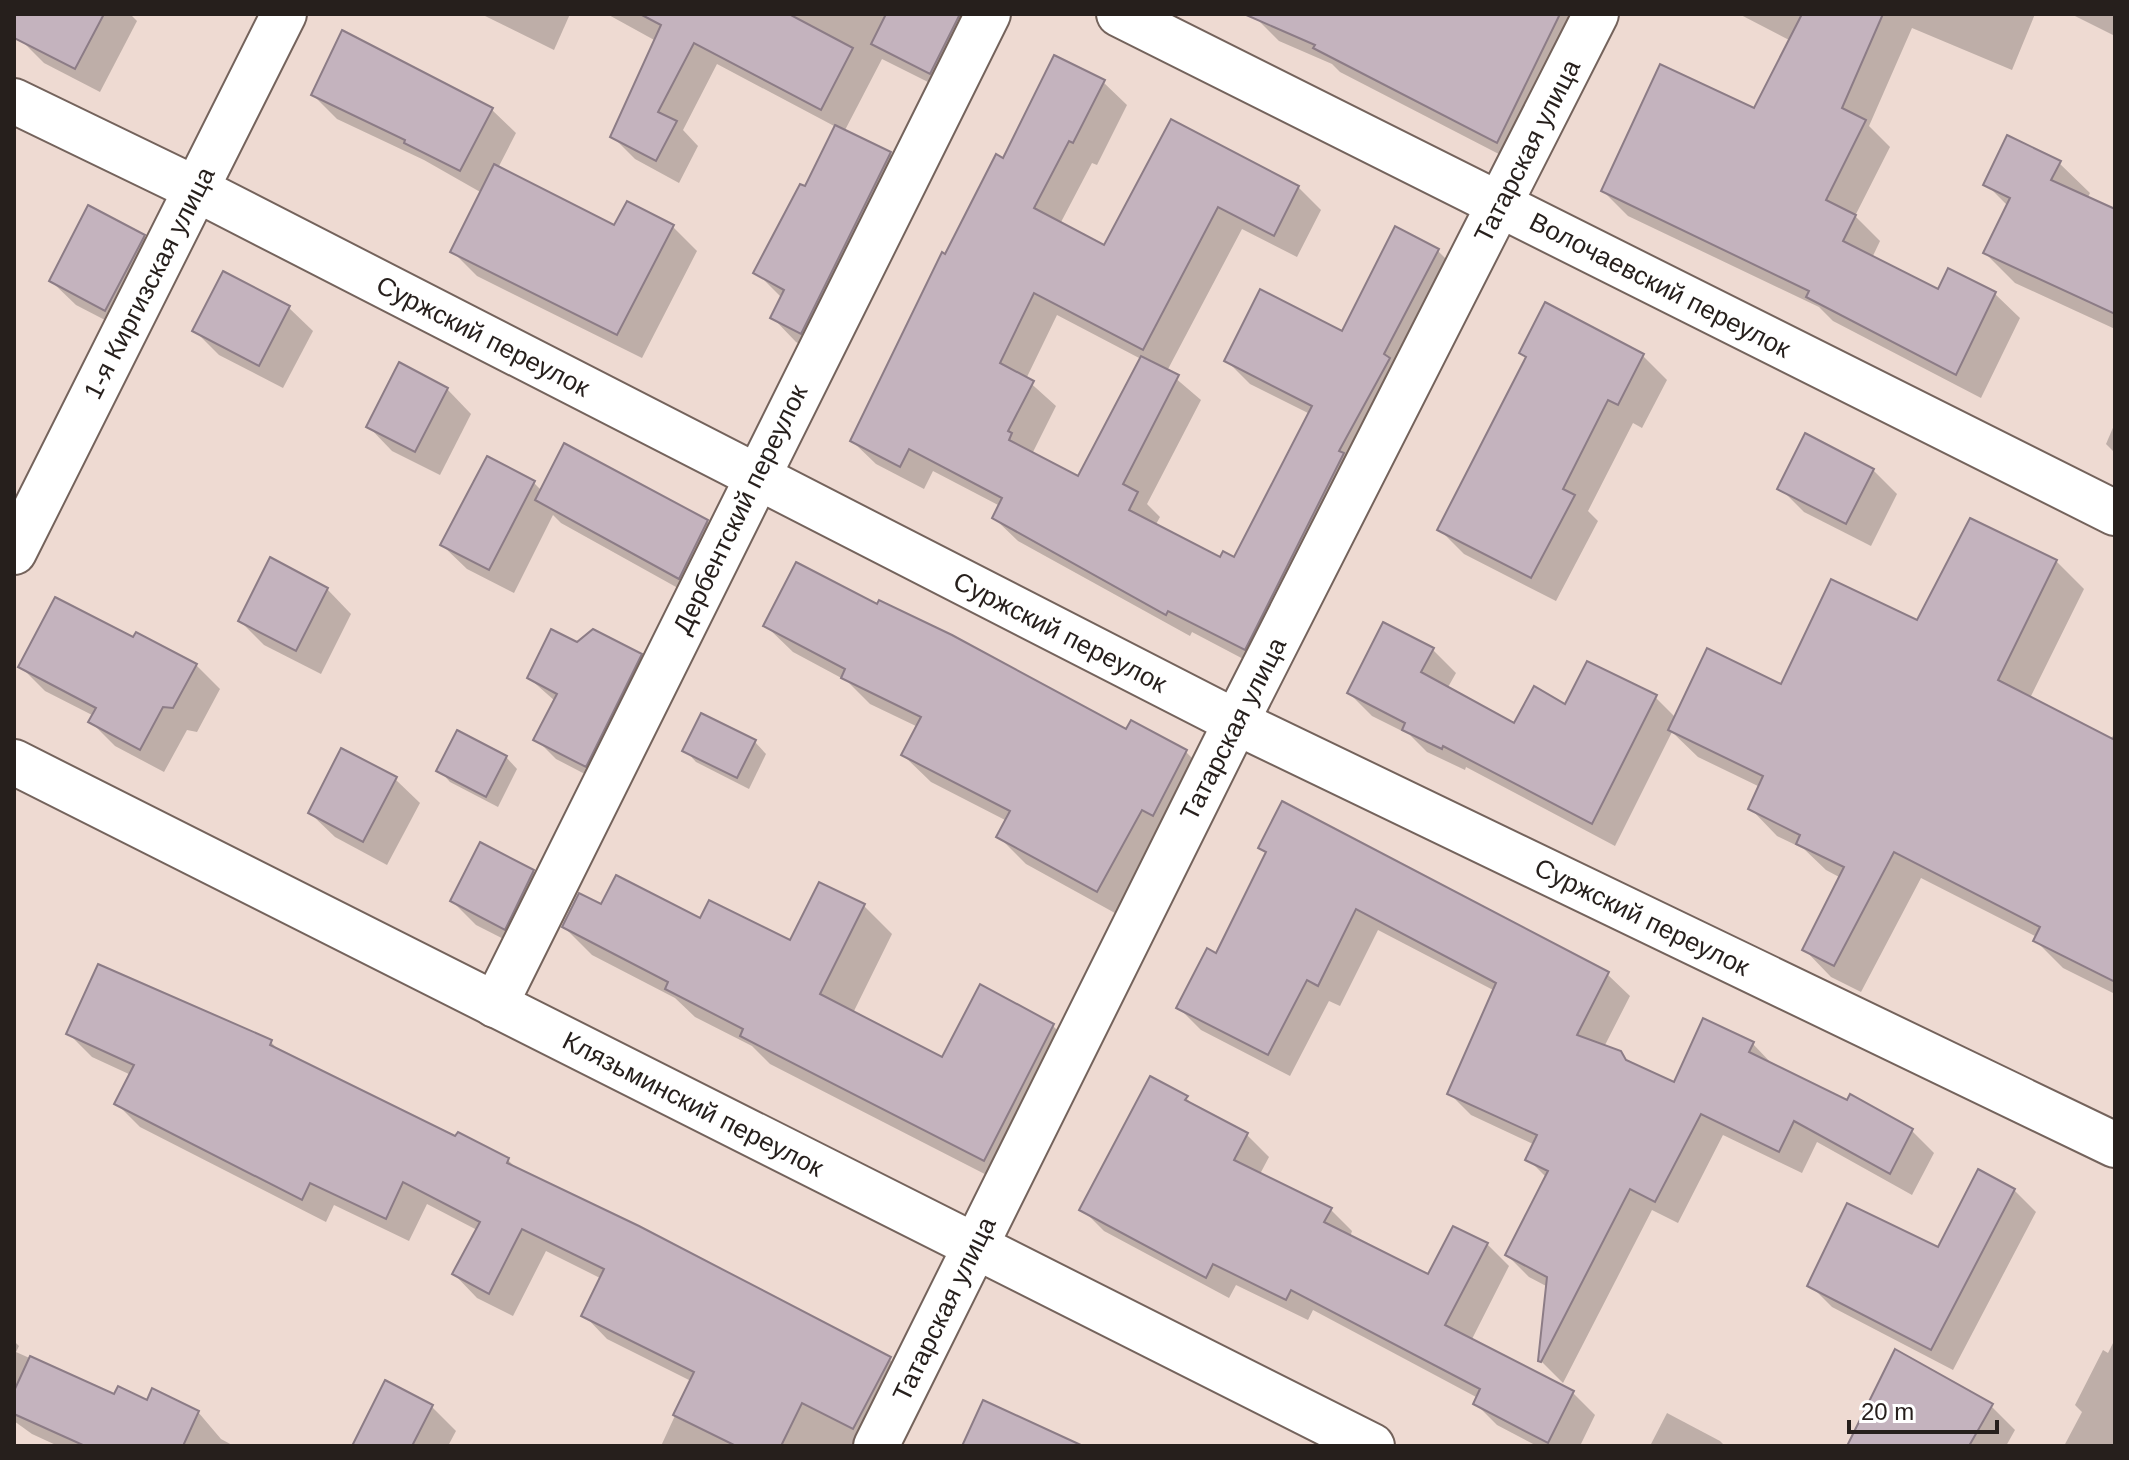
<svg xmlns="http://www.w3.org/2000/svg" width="2129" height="1460" viewBox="0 0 2129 1460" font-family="Helvetica,sans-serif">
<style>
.shadow{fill:#0003;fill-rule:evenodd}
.building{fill:#c4b3be;stroke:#8c7c86;stroke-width:2}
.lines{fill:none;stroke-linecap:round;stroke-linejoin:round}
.minor-casing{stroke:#74635c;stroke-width:48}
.minor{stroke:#fff;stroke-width:44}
.labels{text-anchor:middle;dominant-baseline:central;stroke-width:6;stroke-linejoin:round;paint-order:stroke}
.street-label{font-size:26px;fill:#261f1c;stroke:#fff}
</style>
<rect width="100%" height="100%" fill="#eedad2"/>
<g class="shadow">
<polygon points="33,14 130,14 137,21 100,92 44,63 20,39"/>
<polygon points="481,14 570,14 554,50"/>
<polygon points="607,14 971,14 954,95 882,59 844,132 890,154 914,178 825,357 796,342 772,317 782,298 756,272 806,189 836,127 717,64 683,130 698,146 679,183 635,159 612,136 656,41"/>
<polygon points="1256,14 1602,14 1522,166 1340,72 1332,64 1279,41 1255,17"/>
<polygon points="1739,14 2035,14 2012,70 1912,28 1869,126 1890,147 1855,216 1880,241 1872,258 1939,292 1995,294 2020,318 1981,398 1833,321 1819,307 1628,216 1603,191 1755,111 1791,41"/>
<polygon points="2071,14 2115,14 2115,36"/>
<path d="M1103 82 1127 105 1097 165 1092 163 1060 224 1105 248 1171 122 1298 187 1321 210 1297 257 1242 229 1167 371 1201 400 1147 504 1160 517 1155 526 1221 560 1235 559 1310 414 1250 384 1227 361 1343 334 1438 251 1461 274 1268 672 1192 632 1190 636 1018 541 994 518 1000 506 933 471 924 489 876 464 852 441 946 257 1003 160ZM1057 315 1141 359 1079 479 1032 454 1056 406 1026 379Z"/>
<polygon points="313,95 491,109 516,133 498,168 615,228 673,227 697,251 642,358 477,276 453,252 482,193 424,160 337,119"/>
<polygon points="2059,163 2090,193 2087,199 2115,211 2115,329 2015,283 1985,253 2008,206 1986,184"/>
<polygon points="143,236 167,260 130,333 76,305 51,281"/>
<polygon points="288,307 313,331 283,388 219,355 195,331"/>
<polygon points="1521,353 1643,356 1667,380 1642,428 1633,423 1588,511 1598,521 1556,601 1464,554 1440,530 1527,359"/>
<polygon points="447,389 471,414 440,475 392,451 368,426"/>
<polygon points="2115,423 2115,453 2106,444"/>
<polygon points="1873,470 1897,494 1871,546 1804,512 1780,488"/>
<polygon points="534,483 542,491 707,522 731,546 703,602 561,523 553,515 514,593 467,569 442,545"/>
<polygon points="2056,561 2084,589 2030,698 2109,740 2115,734 2115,994 2063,968 2036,941 2037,937 1921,878 1861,992 1831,977 1804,949 1841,878 1826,870 1804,849 1777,836 1750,808 1760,787 1698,757 1672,732 1615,846 1466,767 1465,770 1427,752 1410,735 1372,716 1349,693 1433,650 1456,673 1447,689 1515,725 1566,707 1655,697 1676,718 1782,687"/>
<polygon points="327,589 351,614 321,674 264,645 240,621"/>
<polygon points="765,625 1186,752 1213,779 1124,918 1026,864 999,837 1007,821 931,782 903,755 918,727 870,704 847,681 793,652"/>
<polygon points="134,640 196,665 220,689 197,732 187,730 164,772 115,746 91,722 94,716 45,691 21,667"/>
<polygon points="577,644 640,656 661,676 606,785 556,759 536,739 555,701 529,678"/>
<polygon points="755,742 766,754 749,789 696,762 685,750"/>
<polygon points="506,757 517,769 498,807 450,782 439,770"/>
<polygon points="395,779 420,803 387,865 335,837 310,813"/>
<polygon points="1260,848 1607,974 1630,996 1604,1047 1674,1085 1753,1044 1774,1066 1848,1103 1851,1097 1912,1131 1934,1153 1912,1195 1817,1142 1802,1173 1723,1135 1678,1223 1652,1210 1563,1383 1540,1360 1548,1287 1529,1277 1507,1255 1547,1178 1528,1159 1535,1145 1471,1115 1449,1093 1495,991 1378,930 1340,1006 1329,1001 1290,1076 1201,1030 1179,1008 1217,956 1267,854"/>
<polygon points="533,871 557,895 529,952 476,925 452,901"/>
<polygon points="864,906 892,934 853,1013 943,1059 1053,1026 1081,1054 1012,1188 770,1064 752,1046 695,1017 675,998 592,955 564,927 602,907 701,921 791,943"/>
<polygon points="69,1034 271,1042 282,1054 508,1160 519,1171 889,1359 913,1382 880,1446 661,1446 691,1381 607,1339 584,1315 602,1279 546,1251 513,1316 477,1298 454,1274 477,1230 427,1204 409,1241 334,1205 326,1222 140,1127 117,1104 131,1075 92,1057"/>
<polygon points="1186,1098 1197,1109 1247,1135 1269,1157 1260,1174 1330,1209 1352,1231 1350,1237 1429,1277 1487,1244 1509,1266 1471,1341 1573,1393 1595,1415 1580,1446 1537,1446 1497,1425 1475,1403 1478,1398 1313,1310 1308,1320 1236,1285 1229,1298 1104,1231 1082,1209"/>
<polygon points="2014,1190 2036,1212 1953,1370 1832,1307 1810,1285 1939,1250"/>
<polygon points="2115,1339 2115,1446 2064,1446 2082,1412 2075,1405 2103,1350 2108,1353"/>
<polygon points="14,1341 19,1346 16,1352 115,1396 198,1412 221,1439 234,1446 58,1446 32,1434 14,1421"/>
<polygon points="1991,1406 2015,1430 2006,1446 1877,1446"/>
<polygon points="432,1407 456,1431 448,1446 354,1446"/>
<polygon points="1667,1413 1720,1441 1725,1446 1650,1446"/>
</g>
<g class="building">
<polygon points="14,14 104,14 75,69 14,38"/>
<polygon points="640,14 789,14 853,48 821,110 694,43 658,112 677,121 656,161 610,137 661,25"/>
<polygon points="886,14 960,14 930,74 871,44"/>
<polygon points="1244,14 1560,14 1497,143 1313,48 1315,45"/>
<polygon points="1802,14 1883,14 1842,108 1866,120 1826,200 1856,215 1843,241 1938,289 1948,268 1996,292 1956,375 1806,297 1809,291 1601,191 1660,64 1754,108"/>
<polygon points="342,30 493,108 460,171 404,143 405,140 311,95"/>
<polygon points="1054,55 1105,80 1073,143 1069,141 1034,208 1104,245 1171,119 1299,186 1274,236 1218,207 1143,350 1034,293 1000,363 1034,381 1008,431 1012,433 1009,440 1078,476 1141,356 1179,375 1123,484 1138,492 1129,510 1220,557 1223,551 1234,557 1312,406 1224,361 1260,289 1342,331 1395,226 1439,249 1384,354 1390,358 1339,451 1344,453 1245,650 1168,611 1166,615 992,518 1002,498 909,449 900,467 850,441 942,252 945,254 996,154 1003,158"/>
<polygon points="835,125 891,152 801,334 770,318 784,290 753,273 800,184 805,186"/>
<polygon points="2007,135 2061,161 2051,180 2115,209 2115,314 1983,253 2010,198 1983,185"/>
<polygon points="494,164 614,225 627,201 674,225 617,335 450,252"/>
<polygon points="88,205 145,235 105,311 49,281"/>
<polygon points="223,271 290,306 259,366 192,331"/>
<polygon points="1545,302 1644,354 1618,405 1608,400 1563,489 1575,495 1531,578 1437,530 1526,357 1519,353"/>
<polygon points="399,362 448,388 415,452 366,427"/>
<polygon points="1805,433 1874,469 1846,524 1777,489"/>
<polygon points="564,443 708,520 679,579 535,500"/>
<polygon points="487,456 535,481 489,570 440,545"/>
<polygon points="1970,518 2057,560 1998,680 2115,740 2115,982 2033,941 2040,927 1894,852 1834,966 1802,950 1844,867 1796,844 1800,835 1748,809 1763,776 1668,730 1707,648 1781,684 1831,579 1917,620"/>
<polygon points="270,557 328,588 296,651 238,621"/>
<polygon points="796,562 877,604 879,600 952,635 1126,729 1131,720 1187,750 1153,816 1142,810 1097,892 996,837 1010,811 901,755 921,717 841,678 845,669 763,626"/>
<polygon points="55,597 133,637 136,632 197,664 173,708 163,707 140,750 88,722 96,708 18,667"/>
<polygon points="1383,622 1434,648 1421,672 1514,723 1534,686 1565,704 1587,661 1657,695 1592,824 1443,746 1442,749 1402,730 1405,723 1347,693"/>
<polygon points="551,629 577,642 593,629 642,654 586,767 533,740 557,694 527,678"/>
<polygon points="701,713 756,740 737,778 682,751"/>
<polygon points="457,730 507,756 486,797 436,771"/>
<polygon points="341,748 397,777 363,842 308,813"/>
<polygon points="1282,801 1609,972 1577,1035 1621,1051 1626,1060 1674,1082 1703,1018 1754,1042 1749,1052 1847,1100 1850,1094 1913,1129 1890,1174 1794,1121 1779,1152 1701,1114 1655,1202 1630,1189 1541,1362 1538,1361 1547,1277 1505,1255 1548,1171 1525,1160 1537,1135 1447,1094 1496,983 1356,909 1318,986 1307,980 1268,1055 1176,1008 1207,948 1216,953 1266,852 1258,848"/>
<polygon points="480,842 534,870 505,930 450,901"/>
<polygon points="616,875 700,918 709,900 790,940 819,882 865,904 820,994 942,1057 980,984 1054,1024 984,1161 740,1036 743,1029 665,989 668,982 562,927 579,893 601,904"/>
<polygon points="98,964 272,1040 270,1045 455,1136 458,1132 509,1158 507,1163 639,1226 891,1357 853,1429 802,1403 781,1446 736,1446 673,1415 694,1372 581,1316 604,1269 522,1229 489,1294 452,1274 480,1222 403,1182 386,1219 310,1183 302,1200 114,1104 134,1065 66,1034"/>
<polygon points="1150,1076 1188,1096 1185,1100 1248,1133 1234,1160 1332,1208 1324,1222 1428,1274 1453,1226 1488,1243 1445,1325 1574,1391 1548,1443 1473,1404 1480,1389 1291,1290 1286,1300 1213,1264 1206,1278 1079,1210"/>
<polygon points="1978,1169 2015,1189 1931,1350 1807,1286 1847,1203 1938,1247"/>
<polygon points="1895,1349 1993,1404 1969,1446 1847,1446"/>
<polygon points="30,1356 114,1394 118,1386 147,1400 152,1388 199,1411 183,1446 85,1446 14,1414 14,1391"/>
<polygon points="385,1380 433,1405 412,1446 352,1446"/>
<polygon points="983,1400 1083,1446 962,1446"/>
</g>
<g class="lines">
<defs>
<g id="minor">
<polyline points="1119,14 2115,513"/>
<polyline points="14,101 196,189 1236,722 2115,1145"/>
<polyline points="14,552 284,14"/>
<polyline points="14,762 1372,1446"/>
<polyline points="495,1005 988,14"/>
<polyline points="876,1446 1236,722 1596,14"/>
</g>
</defs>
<use href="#minor" class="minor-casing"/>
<use href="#minor" class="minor"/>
</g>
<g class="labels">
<g class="street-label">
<text transform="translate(1527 151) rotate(-63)">Татарская улица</text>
<text transform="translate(149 283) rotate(-63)">1-я Киргизская улица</text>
<text transform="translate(1660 285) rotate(27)">Волочаевский переулок</text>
<text transform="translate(483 336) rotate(27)">Суржский переулок</text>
<text transform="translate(740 509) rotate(-64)">Дербентский переулок</text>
<text transform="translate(1060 632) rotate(27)">Суржский переулок</text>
<text transform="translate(1233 729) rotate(-63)">Татарская улица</text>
<text transform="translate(1642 917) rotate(26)">Суржский переулок</text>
<text transform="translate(693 1104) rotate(27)">Клязьминский переулок</text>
<text transform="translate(944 1309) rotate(-64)">Татарская улица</text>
</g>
</g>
<rect width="2129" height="1460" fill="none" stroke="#261f1c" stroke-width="32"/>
<path d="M1849 1420v12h148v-12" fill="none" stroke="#261f1c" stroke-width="4"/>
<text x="1861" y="1420" font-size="24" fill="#261f1c" stroke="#ffffff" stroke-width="6" paint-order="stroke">20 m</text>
</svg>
